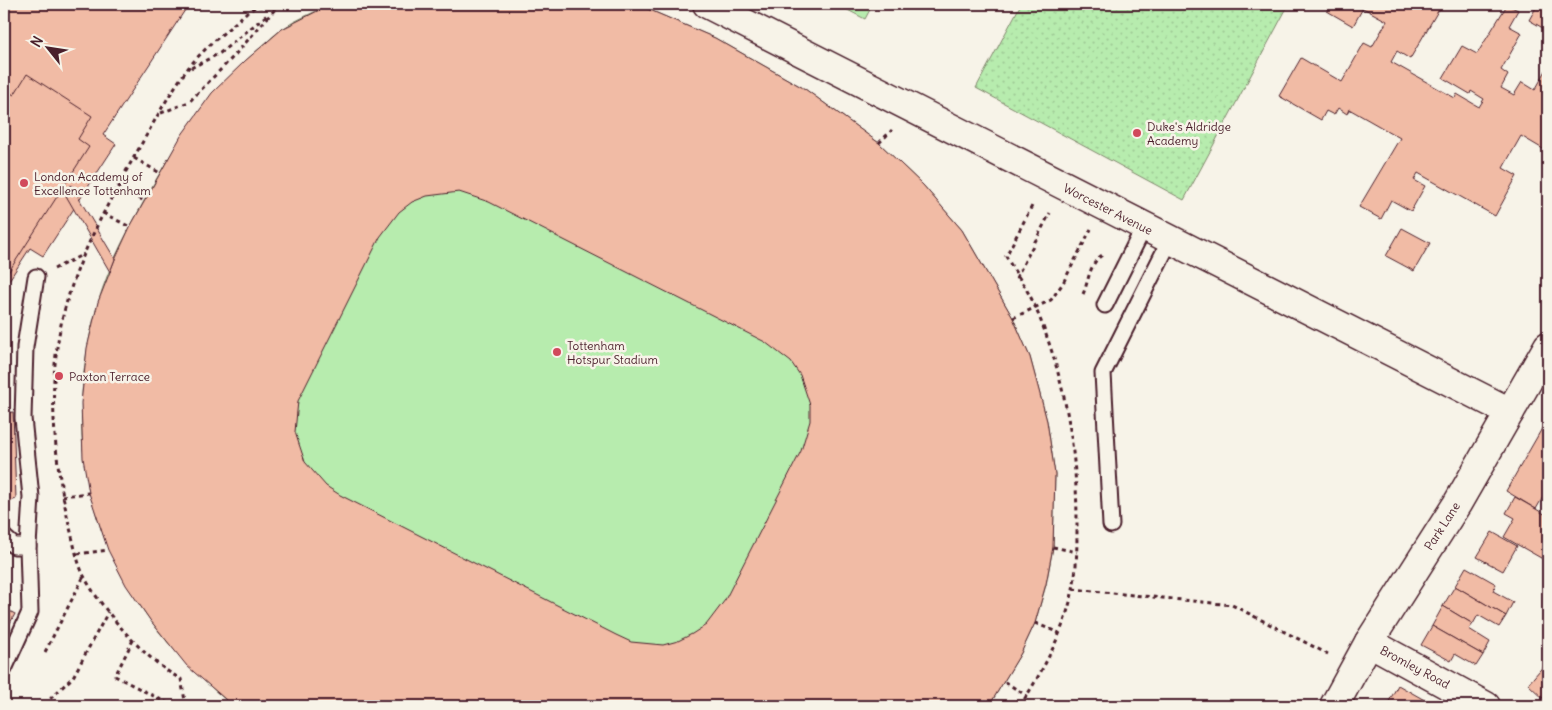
<svg xmlns="http://www.w3.org/2000/svg" width="1552" height="710" viewBox="0 0 1552 710" font-family="Delius,sans-serif">
<style>
.green{fill:#b7ecae;stroke:#80866c}
.park{fill:url(#park-dots);stroke:#80866c}
.building{fill:#f1bba5;stroke:#4a1f2b;fill-rule:evenodd}
.lines{fill:none;stroke-linecap:round;stroke-linejoin:round}
.service-casing{stroke:#4a1f2b;stroke-width:19}
.minor-casing{stroke:#4a1f2b;stroke-width:31}
.path{stroke:#4a1f2b;stroke-width:3;stroke-dasharray:4 4;stroke-linecap:butt}
.service{stroke:#f7f3e8;stroke-width:15}
.minor{stroke:#f7f3e8;stroke-width:28}
.poi-dot{fill:#d1495b;stroke:#f7f3e8;stroke-width:2}
.labels{text-anchor:middle;dominant-baseline:central;stroke-width:5;stroke-linejoin:round;paint-order:stroke}
.poi-label{font-size:12px;fill:#4a1f2b;stroke:#f7f3e8;text-anchor:start}
.street-label{font-size:12px;fill:#4a1f2b;stroke:#f7f3e8}
</style>
<defs>
<pattern id="park-dots" width="8" height="8" patternUnits="userSpaceOnUse" patternTransform="scale(1.25)"><rect width="8" height="8" fill="#b7ecae"/><path d="M2 2h.1M6 6h.1" fill="none" stroke="#9fca96" stroke-width="1.8" stroke-linecap="round"/></pattern>
</defs>
<rect width="100%" height="100%" fill="#f7f3e8"/>
<filter id="ink" filterUnits="userSpaceOnUse"><feTurbulence type="fractalNoise" baseFrequency=".02" numOctaves="2"/><feDisplacementMap in="SourceGraphic" scale="10" xChannelSelector="R" yChannelSelector="G"/><feConvolveMatrix kernelMatrix="1 2 1 2 8 2 1 2 1" color-interpolation-filters="sRGB"/></filter>
<g filter="url(#ink)">
<g class="green">
<path d="M331 4H636L715 38 805 89 879 143 923 185 962 230 1013 318 1030 357 1047 421 1055 474 1053 547 1046 585 1035 623 1021 653 989 706H233C106 602 51 466 98 303 109 264 130 227 149 192 182 134 208 92 260 48 267 42 274 35 282 29 297 19 315 12 331 4Z"/>
<polygon points="836,4 873,4 865,19"/>
</g>
<polygon class="park" points="1021,4 1289,4 1184,200 976,88"/>
<g class="building">
<polygon points="4,4 189,4 103,135 116,144 43,256 30,248 4,288"/>
<polygon points="4,4 10,4 4,13"/>
<path d="M331 4H636L715 38 805 89 879 143 923 185 962 230 1013 318 1030 357 1037 383 1047 421 1055 474 1053 547 1046 584 1035 623 1021 653 989 706H233L187 666 150 620 126 585 108 550 89 493 83 458 81 403 87 348 98 302 115 259 130 227 181 136 212 93 245 61 282 29ZM459 192 489 202 765 342 791 362 800 375 810 405V421L801 451 725 600 706 625 692 634 678 641 663 645 631 642 616 635 340 495 326 486 305 462 295 432 298 401 380 237 399 212 412 202 427 196Z"/>
<polygon points="1331,4 1442,4 1410,59 1397,51 1391,62 1455,98 1457,94 1479,107 1484,99 1471,91 1470,94 1443,78 1462,46 1477,54 1507,5 1518,10 1509,26 1522,33 1501,70 1508,75 1501,88 1514,95 1522,82 1535,90 1548,67 1548,152 1521,136 1503,168 1517,176 1495,216 1418,173 1414,180 1425,186 1411,211 1391,200 1381,219 1359,207 1400,138 1349,109 1347,114 1338,108 1334,115 1326,111 1321,120 1279,96 1301,58 1342,82 1364,43 1372,47 1387,21 1363,8 1353,26 1327,11"/>
<polygon points="1538,4 1548,4 1548,31 1529,20"/>
<polygon points="27,74 92,116 78,139 89,147 4,279 4,89 14,95"/>
<polygon points="71,185 115,259 110,272 65,194"/>
<polygon points="1402,228 1430,243 1414,271 1386,256"/>
<polygon points="13,412 16,499 4,504 4,413"/>
<polygon points="1548,418 1548,500 1543,497 1536,509 1506,491"/>
<polygon points="1515,497 1548,516 1548,562 1504,537 1515,518 1506,513"/>
<polygon points="1492,532 1517,546 1503,571 1477,557"/>
<polygon points="1466,567 1496,584 1493,591 1513,602 1506,616 1455,586"/>
<polygon points="1455,586 1506,616 1499,627 1478,615 1473,624 1443,606"/>
<polygon points="1443,606 1473,624 1469,629 1490,642 1483,655 1432,626"/>
<polygon points="4,608 15,614 4,634"/>
<polygon points="1432,626 1483,655 1476,666 1455,654 1451,661 1421,645"/>
<polygon points="1546,663 1548,665 1548,703 1528,684"/>
<polygon points="1398,685 1428,702 1426,706 1387,705"/>
</g>
<g class="lines">
<defs>
<g id="service">
<polyline points="1105,305 1144,227"/>
<polyline points="1111,525 1103,373 1170,240"/>
<polyline points="4,537 14,546 28,546"/>
<polyline points="4,669 30,612 28,546 31,497 23,418 25,347 36,277"/>
</g>
<g id="minor">
<polyline points="707,4 1510,412"/>
<polyline points="1369,642 1486,706"/>
<polyline points="1334,706 1369,642 1457,504 1548,346"/>
</g>
</defs>
<use href="#service" class="service-casing"/>
<use href="#minor" class="minor-casing"/>
<g class="path">
<polyline points="191,68 220,53 267,15"/>
<polyline points="161,113 189,102 233,57 276,8 283,4"/>
<polyline points="879,143 892,130"/>
<polyline points="134,158 160,173"/>
<polyline points="118,186 144,201"/>
<polyline points="103,213 130,227"/>
<polyline points="54,269 84,254"/>
<polyline points="1016,278 1050,213"/>
<path d="M1083 294C1089 281 1089 262 1104 254"/>
<polyline points="4,316 8,304"/>
<polyline points="1013,318 1051,300 1063,283 1091,229"/>
<polyline points="62,496 89,493"/>
<polyline points="1053,547 1077,552"/>
<polyline points="77,554 108,550"/>
<polyline points="1073,589 1232,605 1328,654"/>
<polyline points="1035,623 1059,633"/>
<polyline points="133,640 115,676 173,706"/>
<polyline points="45,652 84,576"/>
<polyline points="1005,682 1027,696"/>
<polyline points="47,706 50,699 73,677 108,612"/>
<path d="M186 706 181 679C148 663 101 609 84 576 77 562 74 544 70 528 56 472 48 399 58 341 68 275 102 214 134 157 151 128 166 98 186 71 202 49 227 31 247 12L257 6 276 8"/>
<path d="M1020 706C1043 671 1065 630 1073 589 1077 568 1077 545 1077 524 1077 450 1065 377 1036 309 1029 290 1015 274 1006 256L1033 204"/>
</g>
<use href="#service" class="service"/>
<use href="#minor" class="minor"/>
</g>
</g>
<g class="poi-dot">
<circle cx="1137" cy="133" r="5"/>
<circle cx="24" cy="183" r="5"/>
<circle cx="557" cy="352" r="5"/>
<circle cx="59" cy="376" r="5"/>
</g>
<g class="labels">
<g class="poi-label">
<text x="1147" y="126">Duke's Aldridge<tspan x="1147" dy="14">Academy</tspan></text>
<text x="34" y="176">London Academy of<tspan x="34" dy="14">Excellence Tottenham</tspan></text>
<text x="567" y="345">Tottenham<tspan x="567" dy="14">Hotspur Stadium</tspan></text>
<text x="69" y="376">Paxton Terrace</text>
</g>
<g class="street-label">
<text transform="translate(1108 209) rotate(27)">Worcester Avenue</text>
<text transform="translate(1442 526) rotate(-57)">Park Lane</text>
<text transform="translate(1415 667) rotate(28)">Bromley Road</text>
</g>
</g>
<rect width="1552" height="710" fill="none" stroke="#f7f3e8" stroke-width="20"/>
<rect x="10" y="10" width="1532" height="690" fill="none" stroke="#4a1f2b" stroke-width="2" filter="url(#ink)"/>
<g transform="translate(48 48) rotate(300)" stroke="#f7f3e8" stroke-width="4" paint-order="stroke">
<path d="M0-4L9 19L0 12L-9 19Z" fill="#4a1f2b"/>
<text y="-8" font-size="14" font-weight="bold" text-anchor="middle" fill="#4a1f2b">N</text>
</g>
</svg>
